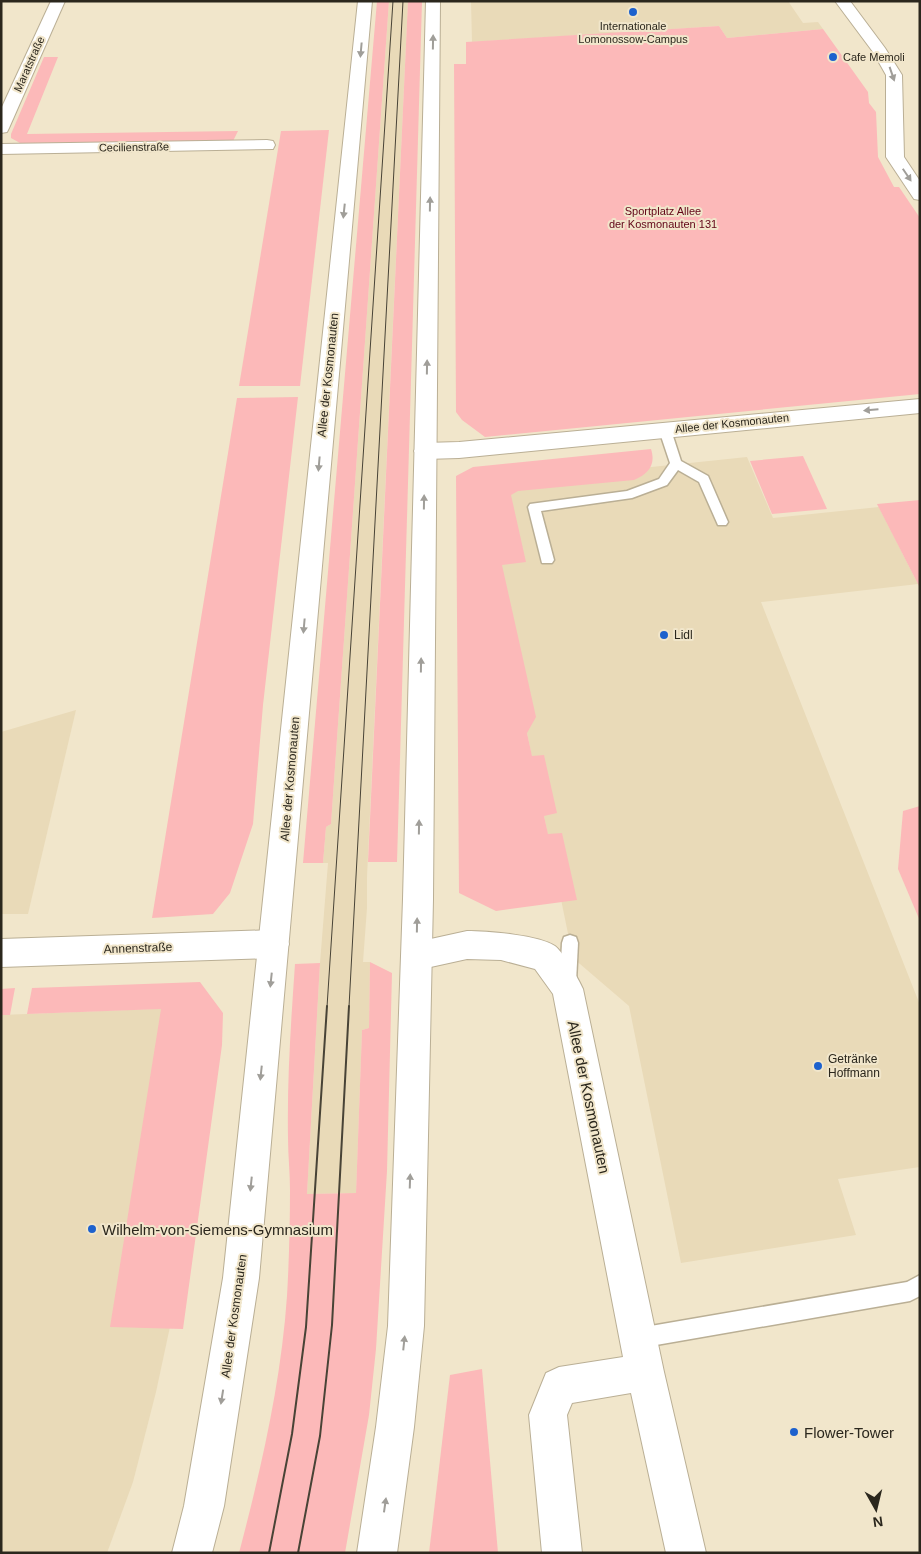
<svg xmlns="http://www.w3.org/2000/svg" width="921" height="1554" viewBox="0 0 921 1554" font-family="Helvetica,sans-serif">
<style>
.built{fill:#e9dab8}
.green{fill:#fcb9b9}
.lines{fill:none;stroke-linecap:round;stroke-linejoin:round}
.lane-casing{stroke:#baaf95;stroke-width:3}
.street-casing{stroke:#baaf95;stroke-width:2}
.secondary-casing{stroke:#baaf95;stroke-width:2}
.lane{fill:#fff;fill-rule:evenodd}
.street{fill:#fff;fill-rule:evenodd}
.secondary{fill:#fff;fill-rule:evenodd}
.tram-far1{stroke:#484336;stroke-width:1}
.tram{stroke:#484336;stroke-width:2}
.oneway{fill:#a09e99}
.poi-dot{fill:#1d61cd;stroke:#f1e6cb;stroke-width:2}
.labels{text-anchor:middle;dominant-baseline:central;stroke-width:4;stroke-linejoin:round;paint-order:stroke}
.far-poi-label{font-size:11px;fill:#2b271d;stroke:#f1e6cb}
.far-street-label{font-size:11px;fill:#2b271d;stroke:#f1e6cb}
.far-park-label{font-size:11px;fill:#610417;stroke:#f1e6cb}
.street-label{font-size:12px;fill:#2b271d;stroke:#f1e6cb}
.poi-label{font-size:12px;fill:#2b271d;stroke:#f1e6cb;text-anchor:start}
.near-street-label{font-size:15px;fill:#2b271d;stroke:#f1e6cb}
.near-poi-label{font-size:15px;fill:#2b271d;stroke:#f1e6cb;text-anchor:start}
</style>
<rect width="100%" height="100%" fill="#f1e6cb"/>
<g class="built">
<polygon points="389,1 408,1 367,877 367,908 363,962 370,962 369,1028 362,1030 356,1193 307,1194 320,963 328,863 323,863 326,827 331,824"/>
<polygon points="471,1 788,1 803,23 818,22 823,29 727,38 719,26 472,42"/>
<polygon points="747,457 773,518 879,507 918,584 761,602 920,1005 920,1167 838,1179 856,1235 681,1263 629,1006 573,958 527,733 480,485"/>
<polygon points="76,710 28,914 1,914 1,732"/>
<polygon points="204,1007 174,1308 156,1392 133,1482 107,1553 1,1553 1,1015"/>
</g>
<g class="green">
<polygon points="377,1 389,1 331,824 326,827 323,863 303,863"/>
<polygon points="408,1 422,1 397,862 368,862"/>
<polygon points="719,26 727,38 823,29 868,92 869,103 876,112 878,157 894,187 899,187 920,218 920,394 485,437 462,420 456,412 454,64 466,64 466,42"/>
<polygon points="44,57 58,57 27,134 238,131 233,141 20,143 11,138 11,134"/>
<polygon points="329,130 300,386 239,386 281,131"/>
<polygon points="298,397 263,705 253,824 230,893 213,914 152,918 237,398"/>
<path d="M651 449C656 464 649 474 634 480L518 491 511 495 526 562 502 565 536 717 527 733 532 756 544 755 557 813 544 816 548 834 562 833 577 900 496 911 459 893 456 476 473 467Z"/>
<polygon points="803,456 827,509 772,514 750,461"/>
<polygon points="920,500 920,588 877,504"/>
<polygon points="920,806 920,921 898,869 903,811"/>
<path d="M370 962 392 973 387 1171 376 1349 369 1415 345 1553H239C261 1469 281 1383 287 1296 289 1261 290 1226 290 1190 290 1173 288 1155 288 1138 287 1079 291 1021 295 964L320 963 307 1194 356 1193 362 1030 369 1028Z"/>
<polygon points="200,982 223,1013 222,1045 183,1329 110,1327 161,1009 27,1014 32,988"/>
<polygon points="15,988 10,1015 1,1015 1,989"/>
<polygon points="482,1369 498,1553 429,1553 450,1375"/>
</g>
<g class="lines">
<defs>
<g id="lane">
<polygon points="665,426 671,430 681,461 708,476 728,522 726,525 718,525 699,482 678,470 667,485 632,498 541,511 554,560 552,563 542,563 528,507 530,504 627,491 659,479 670,463 659,430"/>
<polygon points="570,935 576,937 578,943 576,982 574,988 568,990 562,988 560,982 562,943 564,937"/>
<polygon points="920,1275 920,1296 910,1301 639,1348 632,1345 629,1338 632,1331 639,1328 907,1282"/>
</g>
<g id="street">
<polygon points="51,1 65,1 9,128 7,132 1,133 1,109"/>
<polygon points="835,1 850,1 885,48 902,75 904,157 920,181 920,200 914,199 886,157 886,75 873,52"/>
<polygon points="267,140 273,141 275,145 273,149 1,154 1,144"/>
<polygon points="920,399 920,413 459,458 425,459 417,456 414,451 417,446 425,443 459,442"/>
<polygon points="274,930 285,934 289,944 285,954 274,958 1,967 1,939"/>
<path d="M467 931C488 931 538 935 555 946 564 953 578 978 583 989L664 1372 706 1553H666L631 1393 572 1403 567 1415 582 1553H542L529 1415 546 1373 559 1367 623 1357 553 994 535 969 501 960 467 959 417 970 406 966 402 956 406 946 417 942Z"/>
</g>
<g id="secondary">
<polygon points="358,1 372,1 259,1278 224,1506 212,1553 172,1553 184,1506 223,1278"/>
<polygon points="426,1 440,1 433,899 424,1326 414,1427 397,1553 357,1553 376,1427 388,1326 403,899"/>
</g>
</defs>
<use href="#lane" class="lane-casing"/>
<use href="#street" class="street-casing"/>
<use href="#secondary" class="secondary-casing"/>
<use href="#lane" class="lane"/>
<use href="#street" class="street"/>
<use href="#secondary" class="secondary"/>
<g class="tram-far1">
<polyline points="327,1007 393,1"/>
<polyline points="349,1007 403,1"/>
</g>
<g class="tram">
<polyline points="269,1553 292,1434 306,1327 327,1006"/>
<polyline points="298,1553 320,1436 332,1325 349,1006"/>
</g>
</g>
<defs><path id="oneway-solid" d="M-6-.8H1V-3.2L6.5 0L1 3.2V.8H-6Z" transform="scale(1.25)"/></defs>
<g class="oneway">
<use href="#oneway-solid" transform="translate(433 42) rotate(-89)"/>
<use href="#oneway-solid" transform="translate(361 50) rotate(95)"/>
<use href="#oneway-solid" transform="translate(892 74) rotate(71)"/>
<use href="#oneway-solid" transform="translate(907 175) rotate(56)"/>
<use href="#oneway-solid" transform="translate(430 204) rotate(-89)"/>
<use href="#oneway-solid" transform="translate(344 211) rotate(96)"/>
<use href="#oneway-solid" transform="translate(427 367) rotate(-89)"/>
<use href="#oneway-solid" transform="translate(871 410) rotate(175)"/>
<use href="#oneway-solid" transform="translate(319 464) rotate(95)"/>
<use href="#oneway-solid" transform="translate(424 502) rotate(-89)"/>
<use href="#oneway-solid" transform="translate(304 626) rotate(95)"/>
<use href="#oneway-solid" transform="translate(421 665) rotate(-89)"/>
<use href="#oneway-solid" transform="translate(419 827) rotate(-89)"/>
<use href="#oneway-solid" transform="translate(417 925) rotate(-89)"/>
<use href="#oneway-solid" transform="translate(271 980) rotate(96)"/>
<use href="#oneway-solid" transform="translate(261 1073) rotate(96)"/>
<use href="#oneway-solid" transform="translate(410 1181) rotate(-88)"/>
<use href="#oneway-solid" transform="translate(251 1184) rotate(96)"/>
<use href="#oneway-solid" transform="translate(404 1343) rotate(-84)"/>
<use href="#oneway-solid" transform="translate(222 1397) rotate(99)"/>
<use href="#oneway-solid" transform="translate(385 1505) rotate(-82)"/>
</g>
<g class="poi-dot">
<circle cx="633" cy="12" r="5"/>
<circle cx="833" cy="57" r="5"/>
<circle cx="664" cy="635" r="5"/>
<circle cx="818" cy="1066" r="5"/>
<circle cx="92" cy="1229" r="5"/>
<circle cx="794" cy="1432" r="5"/>
</g>
<g class="labels">
<g class="far-poi-label">
<text x="633" y="26">Internationale<tspan x="633" dy="13">Lomonossow-Campus</tspan></text>
<text x="843" y="57" text-anchor="start">Cafe Memoli</text>
</g>
<g class="far-street-label">
<text transform="translate(29 64) rotate(-66)">Maratstraße</text>
<text transform="translate(134 147) rotate(-1)">Cecilienstraße</text>
<text transform="translate(732 423) rotate(-6)">Allee der Kosmonauten</text>
</g>
<g class="far-park-label">
<text x="663" y="211">Sportplatz Allee<tspan x="663" dy="13">der Kosmonauten 131</tspan></text>
</g>
<g class="street-label">
<text transform="translate(328 375) rotate(-84)">Allee der Kosmonauten</text>
<text transform="translate(290 779) rotate(-85)">Allee der Kosmonauten</text>
<text transform="translate(138 948) rotate(-2)">Annenstraße</text>
<text transform="translate(234 1316) rotate(-82)">Allee der Kosmonauten</text>
</g>
<g class="poi-label">
<text x="674" y="635">Lidl</text>
<text x="828" y="1059">Getränke<tspan x="828" dy="14">Hoffmann</tspan></text>
</g>
<g class="near-street-label">
<text transform="translate(589 1097) rotate(78)">Allee der Kosmonauten</text>
</g>
<g class="near-poi-label">
<text x="102" y="1229">Wilhelm-von-Siemens-Gymnasium</text>
<text x="804" y="1432">Flower-Tower</text>
</g>
</g>
<rect width="921" height="1554" fill="none" stroke="#2b271d" stroke-width="5"/>
<g transform="translate(876 1509) rotate(172)" stroke="#f1e6cb" stroke-width="4" paint-order="stroke">
<path d="M0-4L9 19L0 12L-9 19Z" fill="#2b271d"/>
<text y="-8" font-size="14" font-weight="bold" text-anchor="middle" fill="#2b271d">N</text>
</g>
</svg>
